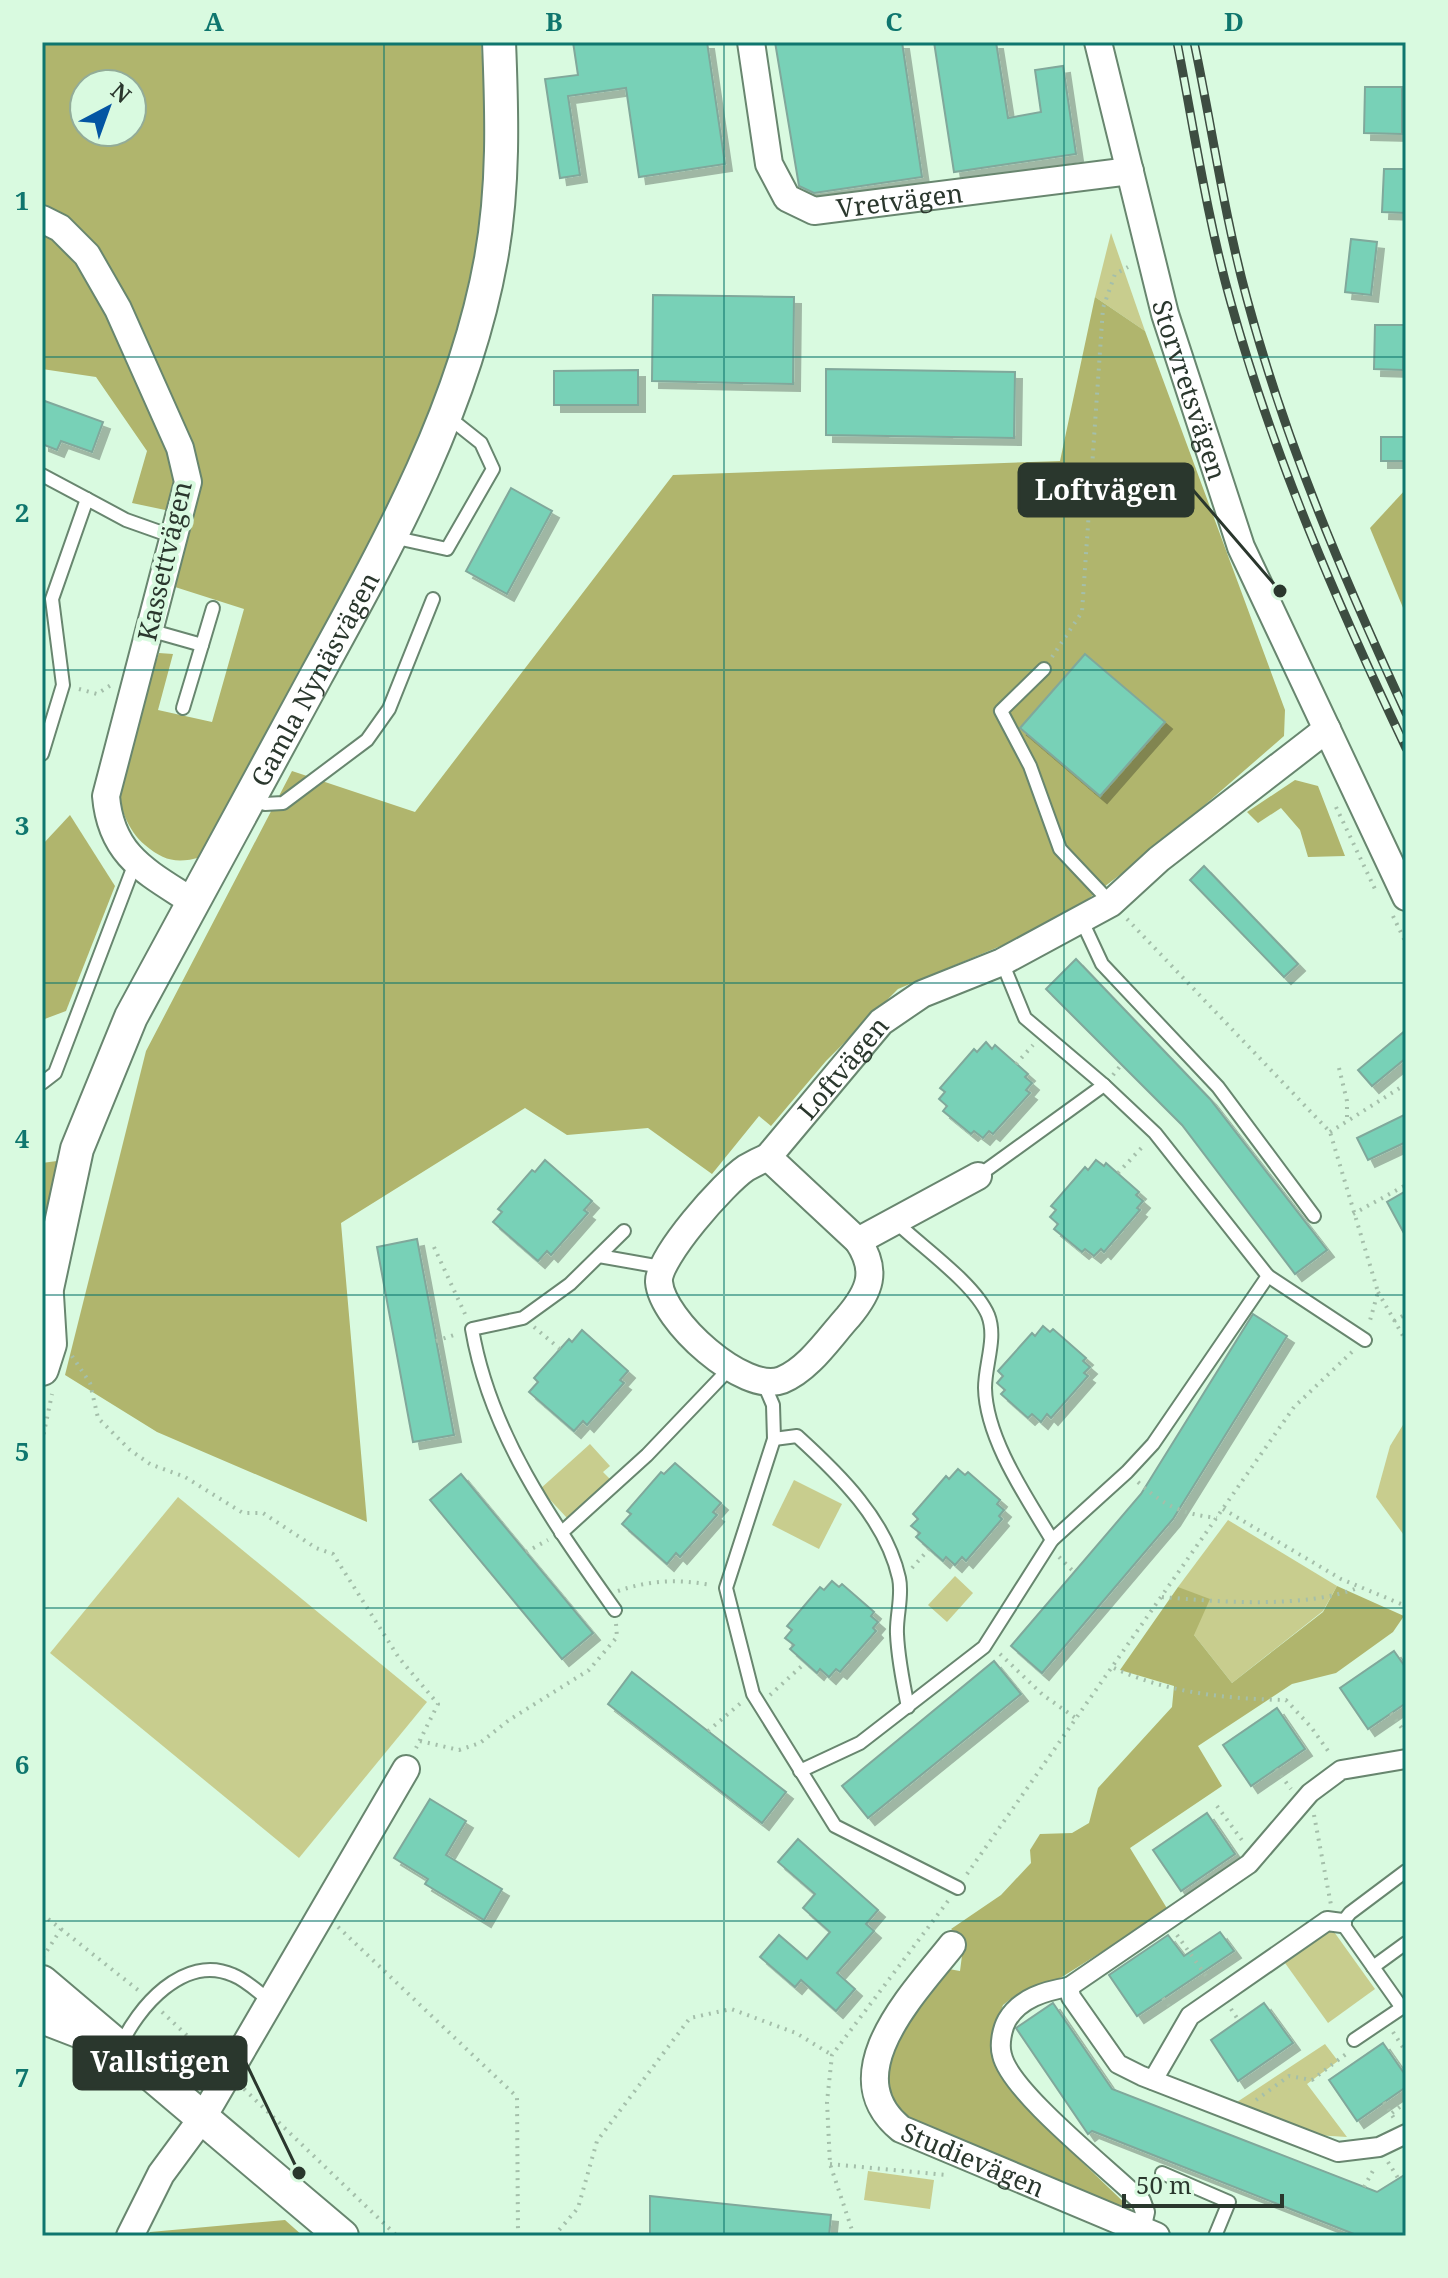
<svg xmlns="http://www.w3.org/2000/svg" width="1448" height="2278" viewBox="0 0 1448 2278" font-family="'Noto Serif',serif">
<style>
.green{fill:#c8cd8e}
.forest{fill:#b0b56d;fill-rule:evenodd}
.building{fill:#78d1b7;stroke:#80a89b;stroke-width:2;filter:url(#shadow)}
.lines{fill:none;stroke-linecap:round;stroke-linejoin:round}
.service-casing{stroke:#68866f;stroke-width:16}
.pedestrian-casing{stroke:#68866f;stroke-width:22}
.minor-casing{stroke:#68866f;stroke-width:30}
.tertiary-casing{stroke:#68866f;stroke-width:36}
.path{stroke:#a4bfaa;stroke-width:4;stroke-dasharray:2 6;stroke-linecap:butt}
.service{stroke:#fff;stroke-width:12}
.pedestrian{stroke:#fff;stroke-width:18}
.minor{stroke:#fff;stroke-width:26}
.tertiary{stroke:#fff;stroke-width:32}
.rail-casing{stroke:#3d4d41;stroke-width:9}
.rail{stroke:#d9fae0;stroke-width:6;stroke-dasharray:18;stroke-linecap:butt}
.grid{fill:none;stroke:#0f766e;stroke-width:2;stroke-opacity:0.55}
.labels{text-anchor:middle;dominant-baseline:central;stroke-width:8;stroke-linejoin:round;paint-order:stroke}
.street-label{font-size:26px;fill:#2a372d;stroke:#d9fae0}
.leader{fill:none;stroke:#2a372d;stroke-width:3}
.callout-dot{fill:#2a372d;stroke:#d9fae0;stroke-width:3}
.callout{fill:#2a372d;stroke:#2a372d;stroke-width:3}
.callout-label{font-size:28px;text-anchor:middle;font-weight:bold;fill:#fff}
.neatline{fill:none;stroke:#0f766e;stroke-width:3}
.grid-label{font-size:26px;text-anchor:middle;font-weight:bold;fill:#0f766e}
</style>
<defs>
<filter id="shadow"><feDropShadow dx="7" dy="7" stdDeviation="0" flood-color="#0004"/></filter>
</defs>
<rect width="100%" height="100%" fill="#d9fae0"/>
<g class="green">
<polygon points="1111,233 1145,331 1095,297"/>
<polygon points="1406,1420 1406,1538 1376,1497 1390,1446"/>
<polygon points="590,1444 610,1466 603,1472 610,1479 567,1518 540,1489"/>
<polygon points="794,1480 842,1504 819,1549 772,1525"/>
<polygon points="178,1497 427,1702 299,1858 50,1653"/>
<polygon points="1228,1520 1337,1586 1323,1611 1232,1683 1194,1635 1178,1587"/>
<polygon points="955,1576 973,1593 947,1622 928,1605"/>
<polygon points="1332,1929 1375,1989 1328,2023 1285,1963"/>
<polygon points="1325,2044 1338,2061 1307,2084 1347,2137 1315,2135 1237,2102"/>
<polygon points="868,2171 934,2180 930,2209 864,2200"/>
</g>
<g class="forest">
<path d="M42 42H481C483 78 488 115 487 151 474 409 321 637 201 857 177 864 164 861 145 845 128 831 118 805 118 783 119 759 150 681 159 653L173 654 158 710 212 722 244 609 175 587 198 482 129 310 42 212ZM84 84H132V132H84Z"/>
<polygon points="42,230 78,259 108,316 177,476 170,511 132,503 147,451 96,377 42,369"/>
<polygon points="1095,297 1145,331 1285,710 1284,736 1153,850 1076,908 1051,925 898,989 826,1061 771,1126 759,1116 712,1174 648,1128 567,1135 525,1108 341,1223 367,1522 157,1432 65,1375 146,1051 292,771 415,812 673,475 1060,461"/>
<polygon points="1406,489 1406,615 1370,528"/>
<polygon points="1295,780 1318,786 1345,856 1308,857 1300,830 1281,808 1258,823 1247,812"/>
<polygon points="70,815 115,886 66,1011 42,1020 42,845"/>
<polygon points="57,1161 42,1234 42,1163"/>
<path d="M1337 1586 1404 1616 1393 1632 1336 1673 1292 1684 1198 1746 1222 1786 1130 1848 1168 1910 1062 1977 1013 1997 1003 2005 992 2034 991 2049 1001 2077 1030 2112 1135 2213 927 2127C919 2122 908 2117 901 2110 859 2064 916 2005 943 1968L960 1971 964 1940 951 1929 1001 1895 1031 1863 1030 1850 1040 1834 1072 1833 1089 1823 1098 1788 1172 1707 1174 1686 1120 1670 1178 1587 1210 1599 1194 1635 1232 1683 1323 1612Z"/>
<polygon points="285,2220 303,2236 148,2236 150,2232"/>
</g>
<g class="building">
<polygon points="573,42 707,42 725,164 639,177 626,88 568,96 580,175 560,178 545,79 578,75"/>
<polygon points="775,42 902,42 922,177 814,193 799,186"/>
<polygon points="934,42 996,42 1008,118 1041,112 1035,70 1063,66 1076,154 954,172"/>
<polygon points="1365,87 1402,87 1402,134 1364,133"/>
<polygon points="1384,169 1406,169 1406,213 1382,212"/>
<polygon points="1351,239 1377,242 1371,295 1345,292"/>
<polygon points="653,295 794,297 793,384 652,381"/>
<polygon points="1375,325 1404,325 1403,370 1374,369"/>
<polygon points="826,369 1015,372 1014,438 826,435"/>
<polygon points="638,370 638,405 554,405 554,371"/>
<polygon points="42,400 103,422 92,452 61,441 57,450 42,444"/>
<rect x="1381" y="437" width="25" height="24"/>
<polygon points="511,488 552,511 507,594 466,571"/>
<polygon points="1085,654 1165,722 1100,796 1020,728"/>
<polygon points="1204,866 1298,964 1284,977 1190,880"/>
<polygon points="1076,959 1210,1099 1327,1250 1295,1274 1182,1125 1046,989"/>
<polygon points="1406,1030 1406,1058 1372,1086 1358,1070"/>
<polygon points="986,1042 992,1049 995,1045 1028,1074 1025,1077 1032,1083 1026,1090 1030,1093 993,1134 989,1131 983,1138 974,1131 971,1134 943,1111 947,1106 939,1099 945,1092 940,1088 974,1049 977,1052"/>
<polygon points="1406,1114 1406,1142 1368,1160 1357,1138"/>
<polygon points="545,1160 592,1201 584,1210 588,1213 551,1255 547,1251 538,1261 493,1222 502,1212 498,1209 532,1170 535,1172"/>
<polygon points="1096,1160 1104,1166 1106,1163 1139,1192 1136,1195 1143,1201 1137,1208 1140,1210 1104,1252 1101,1249 1094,1256 1085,1249 1082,1252 1054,1229 1058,1224 1050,1217 1056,1210 1051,1206 1085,1167 1088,1170"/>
<polygon points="1406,1191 1406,1237 1387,1202"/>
<polygon points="417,1239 454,1435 413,1442 377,1247"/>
<polygon points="1253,1314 1287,1336 1173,1519 1042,1673 1011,1646 1141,1494"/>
<polygon points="1043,1326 1050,1332 1053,1329 1086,1358 1083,1361 1090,1367 1084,1373 1088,1376 1051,1418 1047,1414 1041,1422 1032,1414 1028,1418 1001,1394 1005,1390 997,1383 1003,1376 998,1371 1032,1333 1035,1336"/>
<polygon points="582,1330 628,1371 620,1380 624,1383 587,1425 583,1421 574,1431 529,1392 538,1382 534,1378 569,1339 572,1342"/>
<polygon points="675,1463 721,1503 713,1512 717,1515 680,1557 676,1553 667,1564 622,1524 631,1514 627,1511 661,1472 664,1474"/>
<polygon points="958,1469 965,1475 968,1472 1000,1500 997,1504 1004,1510 999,1516 1002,1519 966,1561 962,1557 955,1565 946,1557 943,1561 916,1537 920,1533 911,1526 918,1519 913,1514 946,1476 949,1479"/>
<polygon points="461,1474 593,1633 562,1659 430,1500"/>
<polygon points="832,1581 839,1587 842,1584 874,1612 871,1616 878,1622 873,1628 876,1631 840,1672 836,1669 829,1677 820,1669 817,1673 790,1649 794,1645 785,1638 792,1630 787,1626 820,1587 824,1590"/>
<polygon points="1394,1651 1406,1668 1406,1703 1368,1729 1340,1688"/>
<polygon points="994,1661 1021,1694 868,1818 842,1786"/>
<polygon points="632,1672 786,1792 762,1823 608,1704"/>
<polygon points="1277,1708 1305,1749 1251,1786 1223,1745"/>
<polygon points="430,1799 466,1821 446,1855 502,1889 484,1920 425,1884 428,1879 394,1858"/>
<polygon points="1207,1813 1235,1854 1181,1891 1153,1850"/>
<polygon points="798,1839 878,1910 866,1924 874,1931 837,1973 855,1989 836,2011 801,1980 795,1987 760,1957 779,1935 807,1959 830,1932 803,1908 815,1894 778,1862"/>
<polygon points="1220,1932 1234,1951 1137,2016 1109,1975 1168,1935 1184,1956"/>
<polygon points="1053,2003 1112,2089 1377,2192 1406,2174 1406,2232 1400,2236 1359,2236 1092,2131 1088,2134 1016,2028"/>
<polygon points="1264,2003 1293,2043 1238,2081 1211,2040"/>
<polygon points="1383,2043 1406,2076 1406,2087 1357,2121 1329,2080"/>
<polygon points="650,2196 831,2215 829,2236 650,2235"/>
</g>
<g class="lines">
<defs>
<g id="service">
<polyline points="42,475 87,499"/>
<polyline points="392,537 447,549 493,469 481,443 447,416"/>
<polyline points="149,630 202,645 213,608"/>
<polyline points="1044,669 1001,711 1030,766 1060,849 1111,903"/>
<polyline points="183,708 202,645"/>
<polyline points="42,754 63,685 52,599 87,499 126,520 174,537"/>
<polyline points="250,798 265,804 283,803 367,740 389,709 433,599"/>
<polyline points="1081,919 1102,964 1218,1087 1314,1216"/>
<polyline points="1002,962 1025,1018 1104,1085"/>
<polyline points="42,1083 55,1073 135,863"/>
<path d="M897 1223C922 1247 975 1284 988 1315 997 1338 985 1364 985 1388 986 1439 1027 1498 1052 1540"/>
<polyline points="599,1256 661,1267"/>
<polyline points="1268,1276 1365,1340"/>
<polyline points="764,1384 773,1405 774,1439 726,1588 753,1694 835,1826 958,1888"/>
<path d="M774 1439 797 1436C840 1475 886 1520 899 1578 903 1596 896 1616 897 1634 898 1658 903 1683 908 1707"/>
<polyline points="561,1533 647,1455 731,1367"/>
<path d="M615 1610C554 1524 490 1435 472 1329L523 1318 570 1284 624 1231"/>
<polyline points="800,1771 860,1743 984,1647 1052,1540 1127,1472 1153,1444 1268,1276 1155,1133 1104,1085 978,1176"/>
<polyline points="1373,1967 1406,1943"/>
<polyline points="1402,2008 1342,1923 1350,1913 1406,1871"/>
<polyline points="1354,2040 1406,2005"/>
<path d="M120 2047C137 2008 184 1953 233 1975 246 1980 258 1992 269 2000"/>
<polyline points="1162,2173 1229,2202 1215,2236"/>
</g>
<g id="pedestrian">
<polyline points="1406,1759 1341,1770 1310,1793 1249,1864 1069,1987 1071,1997 1118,2064 1142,2076 1338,2152 1379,2147 1406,2134"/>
<path d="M1069 1987C1045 1991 1020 1998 1007 2020 1002 2029 999 2045 1002 2055 1010 2092 1111 2171 1141 2201L1145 2212 1141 2230"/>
<polyline points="1153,2080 1190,2016 1327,1921 1342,1923"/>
</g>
<g id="minor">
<path id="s1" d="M751 42 769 164 787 198 814 211 1130 171"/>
<path id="s2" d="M1098 42 1165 314 1241 547 1406 897"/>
<path d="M42 219 60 228 87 255 118 309 180 448 188 482 106 796C111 856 147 872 193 902"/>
<path d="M768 1157C761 1160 753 1164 746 1168 725 1182 657 1258 659 1282 662 1320 744 1395 782 1380 809 1369 829 1338 848 1317 870 1291 878 1271 858 1241"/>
<path id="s3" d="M978 1176 858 1241 768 1157 881 1022 922 994 1002 962 1111 903 1159 859 1327 729"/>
<path id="s4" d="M952 1945C915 1992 833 2074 901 2129L1156 2236"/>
<polyline points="130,2236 161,2174 203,2117 406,1769"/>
</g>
<g id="tertiary">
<path id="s5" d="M42 1312 77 1149 131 1017C192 903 255 790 316 676 388 545 464 409 491 259 504 187 502 115 499 42"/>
<polyline points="42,1369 50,1344 47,1295"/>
<polyline points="42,1982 342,2236"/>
<polyline points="42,2017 94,2037"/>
</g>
</defs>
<use href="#service" class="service-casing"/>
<use href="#pedestrian" class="pedestrian-casing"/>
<use href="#minor" class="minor-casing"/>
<use href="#tertiary" class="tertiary-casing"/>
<g class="path">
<polyline points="1052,657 1082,612 1103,308 1115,274 1128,267"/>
<polyline points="79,689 97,694 111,685"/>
<polyline points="1336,807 1375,889"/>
<polyline points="1393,916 1406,943"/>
<polyline points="1127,919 1330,1132 1378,1292 1369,1324"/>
<polyline points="1016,1064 1033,1045"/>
<polyline points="1339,1068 1347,1101 1347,1121"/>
<polyline points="1113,1075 1121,1065"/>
<polyline points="1330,1132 1406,1084"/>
<polyline points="1118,1173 1145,1144"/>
<polyline points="1353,1214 1406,1185"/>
<polyline points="434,1247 465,1314"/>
<polyline points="1378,1292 1406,1341"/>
<polyline points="1394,1321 1406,1314"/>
<polyline points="534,1327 560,1349"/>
<polyline points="436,1341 457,1334"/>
<polyline points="72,1356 90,1383 98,1418 130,1450 150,1464 185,1477 243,1513 263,1513 316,1548 333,1554 399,1658 438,1704 416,1748"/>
<polyline points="42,1442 52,1394"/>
<path d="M1138 1482C1164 1506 1182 1514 1217 1518"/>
<polyline points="1223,1509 1341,1579 1406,1606"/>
<polyline points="526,1552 548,1540"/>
<polyline points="1059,1557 1074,1572"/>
<polyline points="912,1568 929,1549"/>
<path d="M618 1591C650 1580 678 1579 711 1585"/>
<path d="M1162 1597C1220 1602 1307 1609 1360 1587"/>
<polyline points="1000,1654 1043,1695 1077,1719"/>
<path d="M1114 1668C1168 1693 1227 1699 1286 1700L1311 1727 1331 1755"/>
<polyline points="770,1695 805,1663"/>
<polyline points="1391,1713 1406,1734"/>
<polyline points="708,1731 742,1702"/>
<polyline points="420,1741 459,1750 480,1743 509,1720 589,1670 617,1637 616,1624"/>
<polyline points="1276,1769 1291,1789"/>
<polyline points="1217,1806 1244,1843"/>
<polyline points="1314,1815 1331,1905"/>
<polyline points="967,1874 1294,1407 1353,1351"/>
<polyline points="42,1914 61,1929 43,1957"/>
<polyline points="338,1927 517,2097 518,2236"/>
<polyline points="61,1929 138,1990"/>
<polyline points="1177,1935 1209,1980"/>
<polyline points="1163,1998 1172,2010"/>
<polyline points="1231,2009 1239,2021"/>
<polyline points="162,2012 211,2058"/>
<polyline points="1393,2032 1406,2052"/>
<polyline points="244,2089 397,2236"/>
<polyline points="1256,2100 1289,2076 1312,2080 1346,2054"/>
<polyline points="1384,2102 1395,2120"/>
<polyline points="1392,2113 1406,2102"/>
<polyline points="1388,2162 1398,2178"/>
<polyline points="830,2164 947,2175"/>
<polyline points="1364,2187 1375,2167"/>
<polyline points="554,2236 578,2208 597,2141 690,2018 731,2009 796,2033 832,2055"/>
<polyline points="854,2236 830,2164 827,2102 832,2055 948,1901"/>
</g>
<use href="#service" class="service"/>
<use href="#pedestrian" class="pedestrian"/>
<use href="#minor" class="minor"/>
<use href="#tertiary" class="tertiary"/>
<defs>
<g id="rail">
<path d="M1177 42C1194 129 1207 218 1231 303 1274 458 1337 603 1406 748"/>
<path d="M1194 42C1212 127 1224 215 1247 299 1286 444 1343 576 1406 713"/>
</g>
</defs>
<use href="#rail" class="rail-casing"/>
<use href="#rail" class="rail"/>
</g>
<path class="grid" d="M384 42V2236M724 42V2236M1064 42V2236M42 357H1406M42 670H1406M42 983H1406M42 1295H1406M42 1608H1406M42 1921H1406"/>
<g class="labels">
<g class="street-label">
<text stroke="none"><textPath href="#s1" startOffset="278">Vretvägen</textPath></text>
<text stroke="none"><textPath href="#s2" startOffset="360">Storvretsvägen</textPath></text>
<text transform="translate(164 561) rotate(-77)">Kassettvägen</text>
<text stroke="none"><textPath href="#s5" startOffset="694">Gamla Nynäsvägen</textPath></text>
<text stroke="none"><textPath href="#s3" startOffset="376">Loftvägen</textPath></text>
<text stroke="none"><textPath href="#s4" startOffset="294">Studievägen</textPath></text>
</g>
</g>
<path class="leader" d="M1280 591L1193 490M299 2173L246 2063"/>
<g class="callout-dot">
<circle cx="1280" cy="591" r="8"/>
<circle cx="299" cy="2173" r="8"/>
</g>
<g class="callout">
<rect x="1019" y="464" width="174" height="52" rx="8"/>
<rect x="74" y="2037" width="172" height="52" rx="8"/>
</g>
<g class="callout-label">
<text x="1106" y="500">Loftvägen</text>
<text x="160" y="2072">Vallstigen</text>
</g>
<rect width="1448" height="2278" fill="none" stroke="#d9fae0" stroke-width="88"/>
<g transform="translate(108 108) rotate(41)"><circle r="38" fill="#d9fae0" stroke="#93ac98" stroke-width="2"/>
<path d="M0-6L14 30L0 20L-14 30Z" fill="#0355a3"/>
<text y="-12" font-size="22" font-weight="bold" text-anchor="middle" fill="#2a372d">N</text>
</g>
<path d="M1124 2194v12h158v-12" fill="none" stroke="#2a372d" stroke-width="4"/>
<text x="1136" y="2194" font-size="24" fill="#2a372d" stroke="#d9fae0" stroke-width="6" paint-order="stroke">50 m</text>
<rect x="44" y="44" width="1360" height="2190" class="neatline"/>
<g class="grid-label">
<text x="214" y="31">A</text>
<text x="554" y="31">B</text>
<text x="894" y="31">C</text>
<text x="1234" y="31">D</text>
<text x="22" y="210">1</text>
<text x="22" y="522">2</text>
<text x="22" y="835">3</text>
<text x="22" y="1148">4</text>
<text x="22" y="1461">5</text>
<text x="22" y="1774">6</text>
<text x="22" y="2087">7</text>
</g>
</svg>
